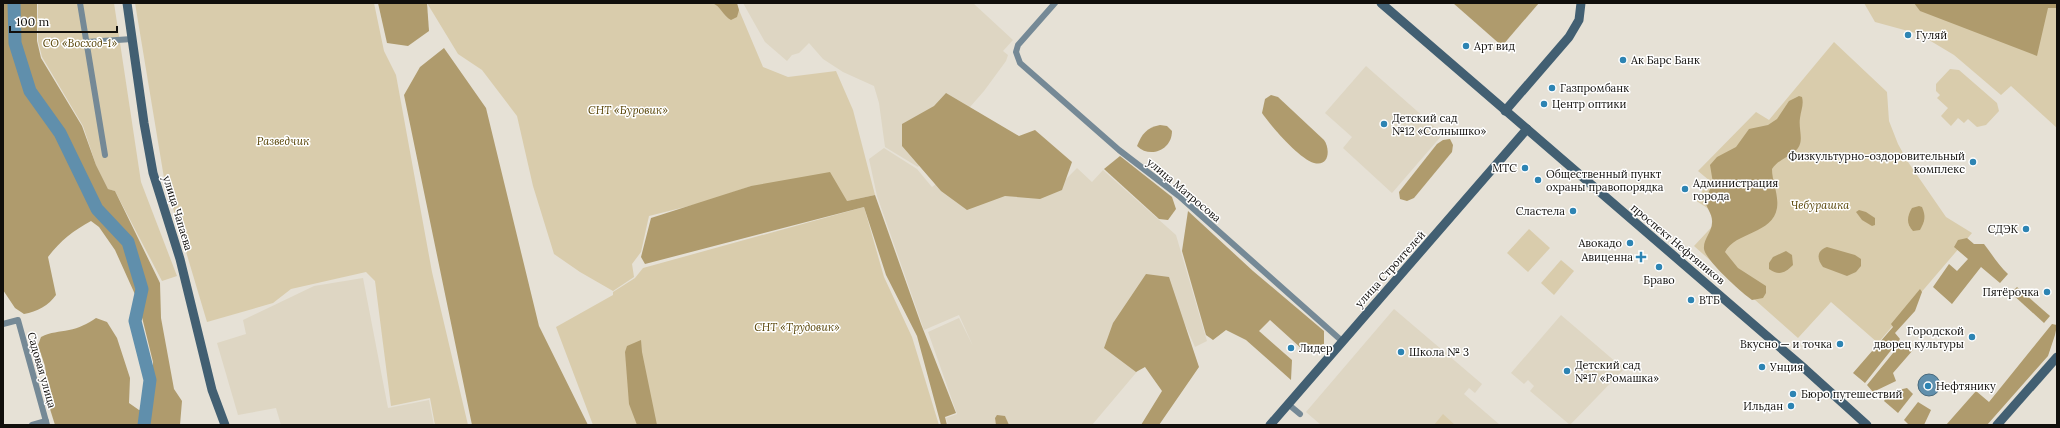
<svg xmlns="http://www.w3.org/2000/svg" width="2060" height="428" viewBox="0 0 2060 428" font-family="Lora,serif">
<style>
.built{fill:#ded6c3}
.green{fill:#d9ccac}
.forest{fill:#af9b6d}
.water{fill:#608fac;stroke:#48697c}
.lines{fill:none;stroke-linecap:round;stroke-linejoin:round}
.river{stroke:#608fac;stroke-width:13}
.street{stroke:#758996;stroke-width:6}
.secondary{stroke:#425f72;stroke-width:9}
.poi-dot{fill:#2d84b3;stroke:#fff;stroke-width:1.5}
.labels{text-anchor:middle;dominant-baseline:central;stroke-width:3;stroke-linejoin:round;paint-order:stroke}
.poi-label{font-size:11px;fill:#110f0c;stroke:#fff;text-anchor:start}
.park-label{font-size:11px;font-style:italic;fill:#564204;stroke:#fff}
.street-label{font-size:11px;fill:#110f0c;stroke:#fff}
</style>
<rect width="100%" height="100%" fill="#e6e1d6"/>
<g class="built">
<polygon points="743,3 973,3 1013,40 1003,51 1008,55 1006,61 984,91 970,107 957,119 918,167 885,147 879,103 874,86 843,72 823,59 809,43 799,53 792,55 787,61 765,42"/>
<polygon points="1366,66 1443,134 1392,193 1343,148 1352,137 1325,113"/>
<polygon points="884,148 917,169 932,187 944,178 1064,181 1077,168 1092,182 1103,170 1176,235 1207,341 1195,347 1178,309 1178,323 1092,425 948,425 946,418 957,414 928,332 959,318 973,346 959,315 924,330 877,196 869,159"/>
<polygon points="363,278 388,408 429,400 434,425 281,425 276,408 238,415 217,343 246,334 243,320 314,286"/>
<polygon points="1394,309 1482,384 1475,393 1469,388 1464,394 1500,425 1321,425 1306,412"/>
<polygon points="1561,315 1624,369 1570,425 1530,391 1534,386 1528,380 1524,384 1511,373"/>
</g>
<g class="green">
<polygon points="38,3 114,3 141,182 177,276 162,281 115,191 108,189 96,165 83,126 42,57 38,41"/>
<polygon points="135,3 374,3 384,51 396,75 432,272 468,425 435,425 430,398 391,406 375,281 366,272 291,289 273,303 207,322 164,178"/>
<polygon points="427,3 736,3 763,67 788,77 836,71 853,110 875,195 847,201 751,186 705,202 649,216 641,252 632,264 634,277 613,291 580,272 554,254 533,186 517,116 482,70 458,54"/>
<polygon points="1864,3 2057,3 2057,128 2011,86 2001,95 1954,55 1919,34 1875,22"/>
<polygon points="1834,42 1887,92 1889,121 1898,144 1908,162 1946,217 1972,233 1878,343 1831,302 1798,338 1694,246 1721,217 1695,200 1710,181 1698,171 1756,112 1769,120"/>
<polygon points="1950,69 1959,70 1997,103 1999,111 1986,125 1977,127 1968,119 1964,123 1958,118 1951,126 1941,116 1948,108 1937,98 1940,95 1936,91 1936,84"/>
<polygon points="864,207 884,277 912,337 939,425 593,425 556,327 613,295 613,292 635,278 643,268"/>
<polygon points="1529,229 1550,248 1528,272 1507,253"/>
<polygon points="1561,260 1574,271 1554,295 1541,283"/>
<polygon points="1443,414 1455,425 1434,425"/>
</g>
<g class="forest">
<path d="M3 3H37V41L41 58 82 126 96 165 108 189 115 191 160 283 161 318 174 389 182 401 180 425H55L50 409 45 366 38 345 41 337C51 332 59 332 69 330 79 328 87 324 96 318L107 322 117 338 130 378 129 403 139 410 151 407 153 393V362L138 301 115 250 99 227 91 221C74 230 59 242 48 257L56 295C49 305 37 312 24 314L15 308 3 290Z"/>
<polygon points="378,3 427,3 429,31 408,46 387,43"/>
<path d="M712 3H737L739 10 737 17 731 20C723 16 721 6 712 3Z"/>
<polygon points="1453,3 1539,3 1502,46"/>
<polygon points="1914,3 2057,3 2057,8 2048,8 2037,56 1920,11"/>
<polygon points="444,48 486,108 539,326 588,425 472,425 404,95 420,67"/>
<polygon points="946,93 1019,136 1035,130 1072,162 1062,190 1040,199 1005,196 967,210 941,191 902,146 902,124 934,106"/>
<path d="M1271 95 1278 97 1324 140C1330 148 1330 167 1314 163 1299 159 1271 126 1262 113L1265 99Z"/>
<path d="M1799 96 1802 97C1804 105 1801 110 1800 118 1798 130 1806 144 1794 152 1787 158 1778 160 1772 169 1772 182 1779 194 1777 208 1773 234 1735 232 1725 252L1738 268 1766 286V293L1763 298 1752 300C1742 293 1706 261 1704 249 1703 239 1712 232 1712 223 1713 214 1706 208 1705 200L1713 183 1710 165 1717 157 1736 147 1749 129 1768 125 1777 119 1789 101Z"/>
<path d="M1160 125 1167 126 1172 131C1172 150 1150 159 1137 146 1142 134 1146 128 1160 125Z"/>
<polygon points="1450,139 1453,145 1452,152 1414,198 1407,201 1400,199 1399,192 1437,144 1443,140"/>
<polygon points="1120,156 1172,197 1176,209 1168,220 1159,219 1104,169"/>
<polygon points="830,172 847,201 875,195 921,324 956,413 945,417 947,425 941,425 917,336 886,275 864,207 645,264 641,257 651,218 751,186"/>
<path d="M1919 206 1922 207C1926 216 1925 221 1920 230L1913 231C1906 224 1907 216 1912 208Z"/>
<polygon points="1859,210 1866,212 1875,218 1875,225 1872,226 1862,220 1856,212"/>
<polygon points="1188,211 1253,271 1324,331 1324,344 1302,349 1270,320 1259,331 1292,360 1291,380 1246,340 1226,330 1213,340 1206,335 1182,251"/>
<path d="M1967 238 1974 244H1984C1992 254 1998 265 2008 274L2000 283 1981 267 1952 304 1933 287 1949 264 1957 271 1968 259 1954 247 1958 240Z"/>
<path d="M1827 247 1855 255 1861 259V266L1856 272 1847 276 1823 267C1817 259 1816 251 1827 247Z"/>
<path d="M1786 251 1792 255 1793 265C1785 273 1779 276 1769 269V263L1773 257Z"/>
<polygon points="1146,274 1169,277 1199,367 1159,425 1141,425 1162,391 1145,367 1136,372 1104,348 1113,323"/>
<polygon points="2017,287 2050,316 2044,323 2011,293"/>
<polygon points="1920,289 1922,292 1915,311 1895,333 1900,339 1865,383 1853,373 1893,327 1891,324"/>
<polygon points="2052,324 2057,325 2055,335 2048,356 1987,425 1946,425 1976,391 1989,402"/>
<polygon points="641,340 642,352 657,425 637,425 629,404 625,352 627,346"/>
<polygon points="1902,342 1913,350 1893,373 1896,381 1873,392 1867,385"/>
<polygon points="1907,388 1913,394 1898,413 1884,401 1890,392"/>
<polygon points="1918,402 1931,410 1924,425 1909,425 1904,420"/>
<polygon points="997,415 1005,416 1009,425 996,425 995,418"/>
</g>
<circle class="water" cx="1929" cy="385" r="11"/>
<g class="lines">
<polyline class="river" points="14,3 15,43 30,91 60,133 97,209 128,242 142,289 135,321 150,380 144,425"/>
<g class="street">
<polyline points="80,3 105,155"/>
<polyline points="1055,3 1018,45 1016,52 1020,63 1119,150 1179,196 1342,341"/>
<polyline points="87,42 132,39"/>
<polyline points="3,324 18,320 47,425"/>
<polyline points="1288,404 1300,414"/>
<polyline points="32,425 46,421"/>
</g>
<g class="secondary">
<polyline points="127,3 144,123 153,173 180,259 212,390 225,425"/>
<polyline points="1381,3 1805,369 1867,425"/>
<polyline points="1505,111 1569,37 1579,20 1581,3"/>
<polyline points="1270,425 1527,129"/>
<polyline points="1997,425 2057,357"/>
</g>
</g>
<g class="poi-dot">
<circle cx="1908" cy="35" r="4"/>
<circle cx="1466" cy="46" r="4"/>
<circle cx="1623" cy="60" r="4"/>
<circle cx="1552" cy="88" r="4"/>
<circle cx="1544" cy="104" r="4"/>
<circle cx="1384" cy="124" r="4"/>
<circle cx="1973" cy="162" r="4"/>
<circle cx="1525" cy="168" r="4"/>
<circle cx="1538" cy="180" r="4"/>
<circle cx="1685" cy="189" r="4"/>
<circle cx="1573" cy="211" r="4"/>
<circle cx="2026" cy="229" r="4"/>
<circle cx="1630" cy="243" r="4"/>
<path d="M1639 251h4v4h4v4h-4v4h-4v-4h-4v-4h4z"/>
<circle cx="1659" cy="267" r="4"/>
<circle cx="2047" cy="292" r="4"/>
<circle cx="1691" cy="300" r="4"/>
<circle cx="1972" cy="337" r="4"/>
<circle cx="1840" cy="344" r="4"/>
<circle cx="1291" cy="348" r="4"/>
<circle cx="1401" cy="352" r="4"/>
<circle cx="1762" cy="367" r="4"/>
<circle cx="1567" cy="371" r="4"/>
<circle cx="1928" cy="386" r="4"/>
<circle cx="1793" cy="394" r="4"/>
<circle cx="1791" cy="406" r="4"/>
</g>
<g class="labels">
<g class="poi-label">
<text x="1916" y="35">Гуляй</text>
<text x="1474" y="46">Арт вид</text>
<text x="1631" y="60">Ак Барс Банк</text>
<text x="1560" y="88">Газпромбанк</text>
<text x="1552" y="104">Центр оптики</text>
<text x="1392" y="118">Детский сад<tspan x="1392" dy="13">№12 «Солнышко»</tspan></text>
<text x="1965" y="156" text-anchor="end">Физкультурно-оздоровительный<tspan x="1965" dy="13">комплекс</tspan></text>
<text x="1517" y="168" text-anchor="end">МТС</text>
<text x="1546" y="174">Общественный пункт<tspan x="1546" dy="13">охраны правопорядка</tspan></text>
<text x="1693" y="183">Администрация<tspan x="1693" dy="13">города</tspan></text>
<text x="1565" y="211" text-anchor="end">Сластела</text>
<text x="2018" y="229" text-anchor="end">СДЭК</text>
<text x="1622" y="243" text-anchor="end">Авокадо</text>
<text x="1633" y="257" text-anchor="end">Авиценна</text>
<text x="1659" y="280" text-anchor="middle">Браво</text>
<text x="2039" y="292" text-anchor="end">Пятёрочка</text>
<text x="1699" y="300">ВТБ</text>
<text x="1964" y="331" text-anchor="end">Городской<tspan x="1964" dy="13">дворец культуры</tspan></text>
<text x="1832" y="344" text-anchor="end">Вкусно — и точка</text>
<text x="1299" y="348">Лидер</text>
<text x="1409" y="352">Школа № 3</text>
<text x="1575" y="365">Детский сад<tspan x="1575" dy="13">№17 «Ромашка»</tspan></text>
<text x="1770" y="367">Унция</text>
<text x="1936" y="386">Нефтянику</text>
<text x="1801" y="394">Бюро путешествий</text>
<text x="1783" y="406" text-anchor="end">Ильдан</text>
</g>
<g class="park-label">
<text x="80" y="43">СО «Восход-1»</text>
<text x="628" y="110">СНТ «Буровик»</text>
<text x="283" y="141">Разведчик</text>
<text x="1820" y="205">Чебурашка</text>
<text x="797" y="327">СНТ «Трудовик»</text>
</g>
<g class="street-label">
<text transform="translate(1184 190) rotate(40)">улица Матросова</text>
<text transform="translate(178 213) rotate(73)">улица Чапаева</text>
<text transform="translate(1678 244) rotate(40)">проспект Нефтяников</text>
<text transform="translate(1390 269) rotate(-48)">улица Строителей</text>
<text transform="translate(42 370) rotate(74)">Садовая улица</text>
</g>
</g>
<rect width="2060" height="428" fill="none" stroke="#110f0c" stroke-width="8"/>
<path d="M10 26v6h107v-6" fill="none" stroke="#110f0c" stroke-width="2"/>
<text x="16" y="26" font-size="12" fill="#110f0c" stroke="#ffffff" stroke-width="3" paint-order="stroke">100 m</text>
</svg>
